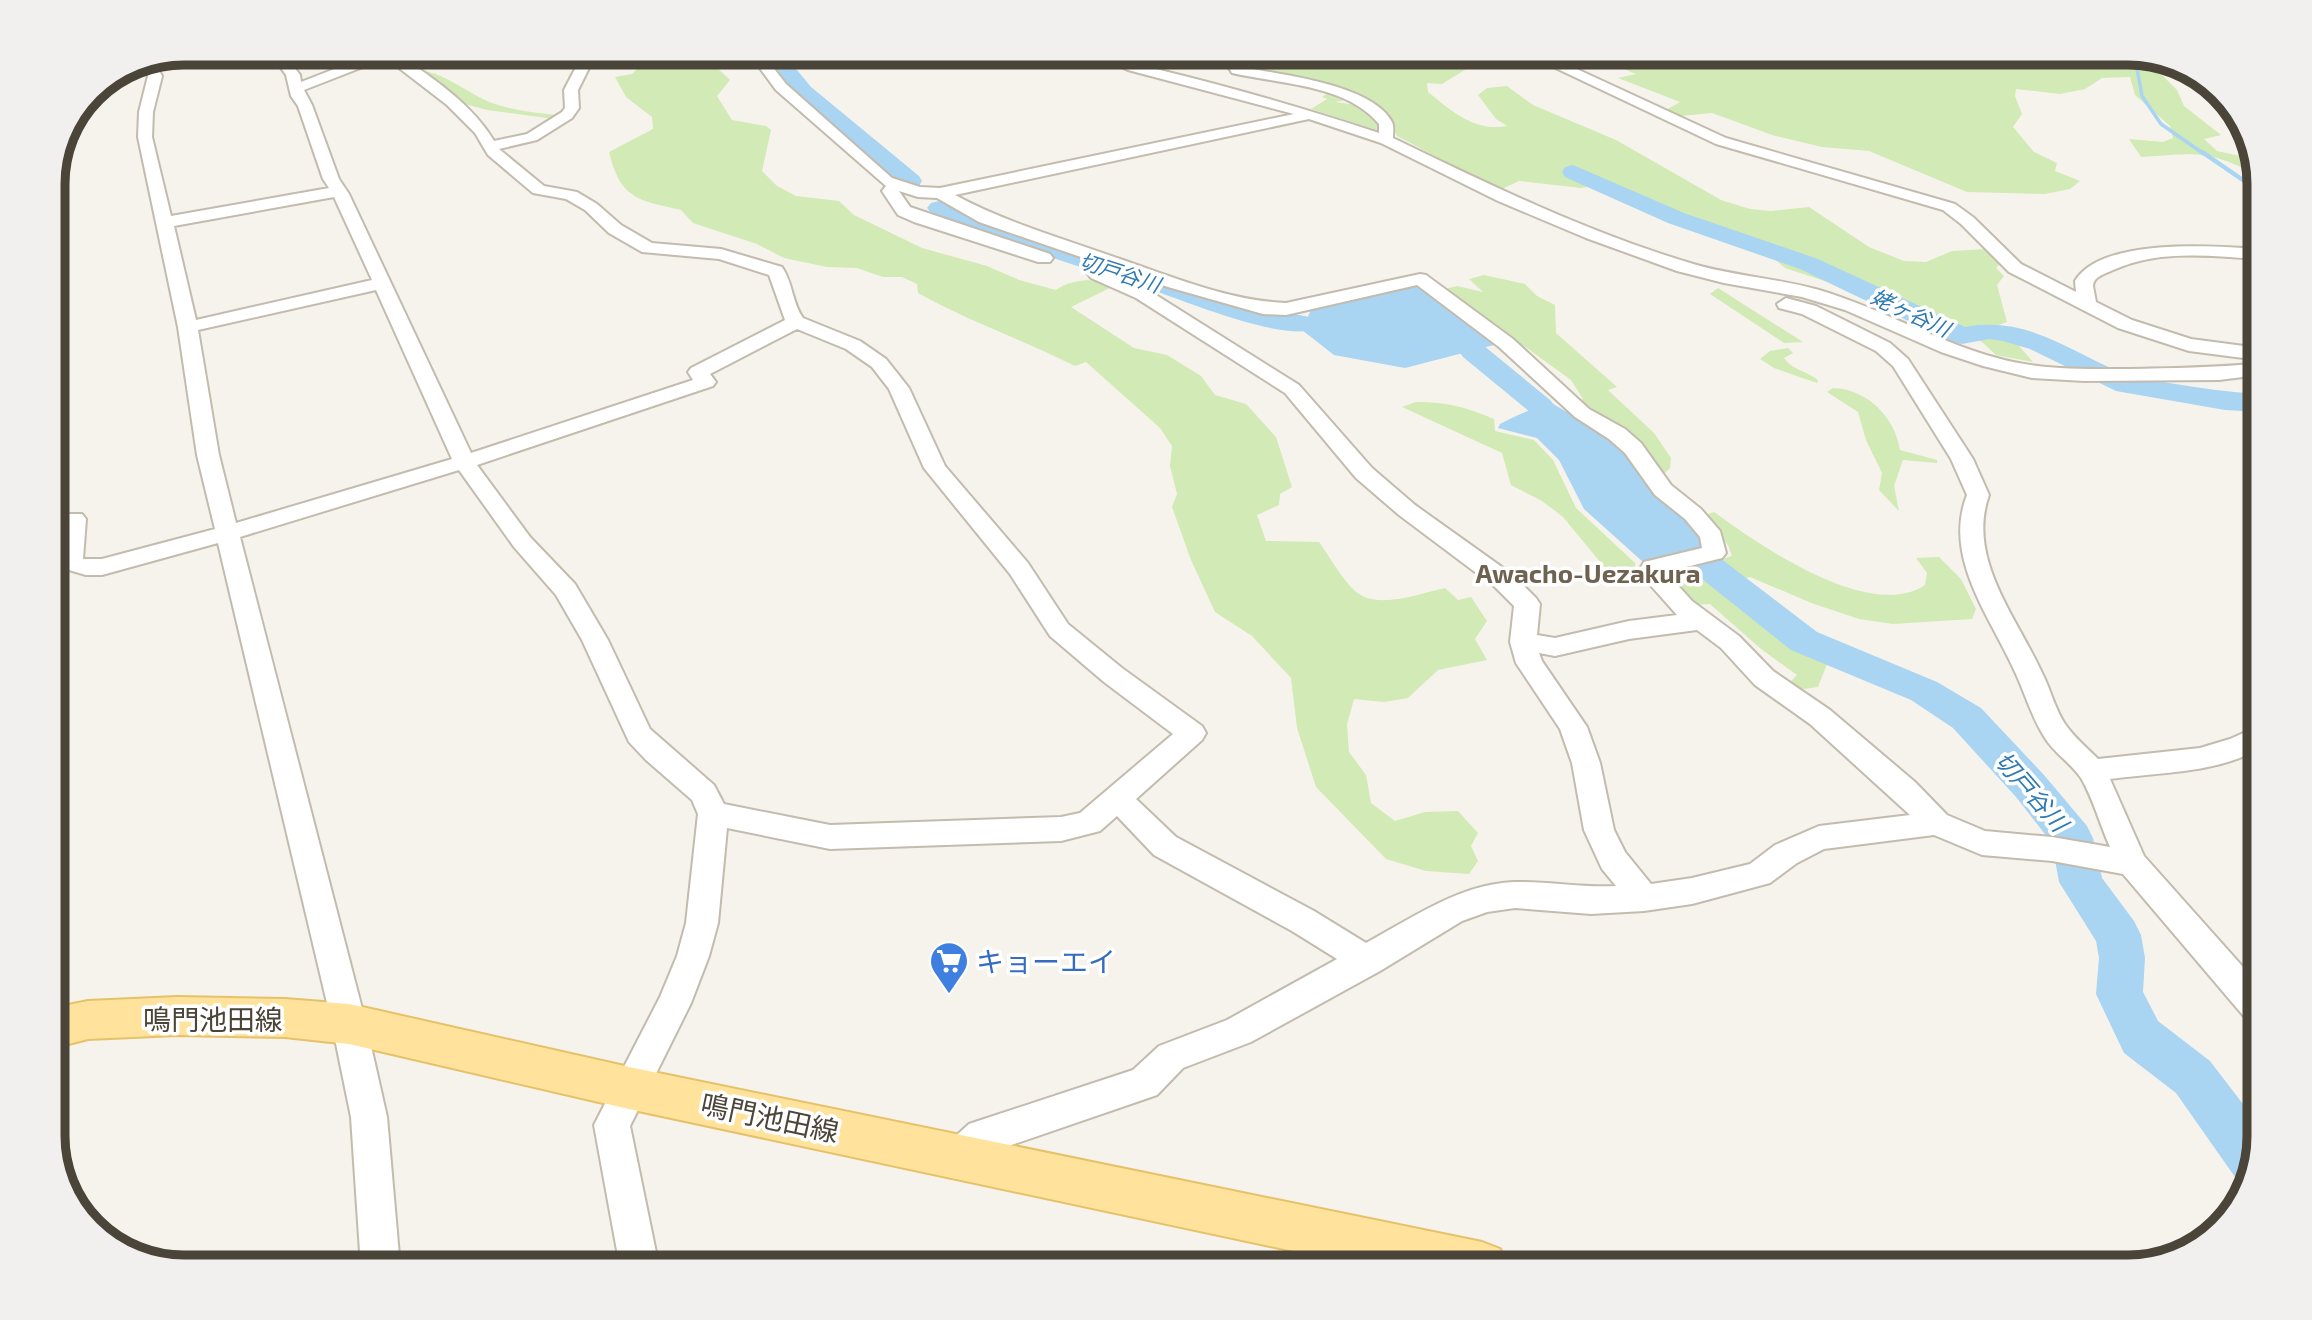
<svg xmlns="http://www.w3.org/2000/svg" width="2312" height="1320" viewBox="0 0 2312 1320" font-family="'Exo 2','Noto Sans JP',sans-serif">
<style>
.green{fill:#d2eab5}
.water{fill:#a9d4f2}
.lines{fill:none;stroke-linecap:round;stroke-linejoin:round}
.stream-far1{stroke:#a9d4f2;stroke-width:3.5}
.stream{stroke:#a9d4f2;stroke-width:4.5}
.river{fill:#a9d4f2;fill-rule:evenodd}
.minor-casing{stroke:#c2bbae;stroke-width:4}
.major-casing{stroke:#e6c16a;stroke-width:4}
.minor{fill:#fff;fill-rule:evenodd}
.major{fill:#ffe39c;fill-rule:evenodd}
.labels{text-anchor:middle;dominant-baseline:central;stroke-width:7;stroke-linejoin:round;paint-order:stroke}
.far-water-label{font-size:21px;font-style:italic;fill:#2e7ab2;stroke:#fff}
.water-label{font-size:24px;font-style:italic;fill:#2e7ab2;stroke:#fff}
.quarter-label{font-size:26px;font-weight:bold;fill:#6e6250;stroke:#fff}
.near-shop-label{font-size:28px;fill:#366cbe;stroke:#fff;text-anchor:start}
.near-street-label{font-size:28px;fill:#4b4439;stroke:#fff}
.rim{fill:none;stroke:#4b4439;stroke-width:9}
</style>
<rect width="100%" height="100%" fill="#f6f3ec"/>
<g class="green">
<path d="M1274 52 1466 55 1481 60 1442 84 1427 83 1428 92C1453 112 1474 132 1507 126L1496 119 1478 95 1487 88 1507 86 1533 105 1616 140 1721 200 1750 209 1771 211 1809 207 1869 247 1904 261 1926 262 1952 251 1985 249 2001 263 1996 268 2004 276 1997 285 2007 322 1996 326 2014 340 2033 362 1996 355 1982 342 1952 324 1926 310H1912L1785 268 1769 254 1678 226 1606 184 1581 188 1519 181 1500 190 1397 136 1392 126 1380 131 1311 109 1327 99 1322 97 1329 92 1350 99 1335 102 1364 106 1380 121H1393C1374 87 1284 78 1247 70V65Z"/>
<path d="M1671 52H1939L1982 63 1998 58 2001 53H2126L2155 68 2177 90 2184 106 2221 135 2204 139 2217 151 2254 159 2258 172C2244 170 2236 164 2223 160 2197 150 2167 156 2141 157L2129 139 2163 142 2173 138 2170 126 2135 95 2130 77 2102 78 2085 89 2060 94 2016 89 2015 96 2022 114 2013 127 2034 152 2057 163 2055 171 2080 181 2070 189 2045 194 1967 192 1869 151 1822 147 1772 135 1712 113 1670 117 1666 110 1680 102 1618 78 1636 74 1609 63 1650 69 1664 67 1672 58Z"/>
<path d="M617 53H670L674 56 706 61 714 65 730 80 717 96 732 120 766 126 771 130 762 171 777 186 796 196 839 201 854 215 922 248 987 266 1019 280 1056 290C1071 279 1092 279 1110 282L1114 286 1071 307 1134 348 1167 355 1201 376 1215 395 1246 404 1276 437 1292 487 1280 494 1279 505 1257 515 1266 541 1319 542C1330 557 1341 578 1355 591 1377 611 1421 593 1445 588L1458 600 1471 597 1487 621 1475 639 1487 660 1438 670 1408 698 1384 702 1354 699 1347 724 1349 752 1366 775 1371 803 1395 821 1425 812 1458 811 1478 833 1471 846 1478 861 1469 874 1426 871 1386 859 1316 787 1297 728 1291 678 1252 636 1215 612 1191 560 1172 507 1177 494 1170 466 1172 446 1160 428 1086 362 1075 366C1023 340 968 321 918 293L917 284 902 277H883L857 268 827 267 784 258 757 244 693 223 681 210C638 200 621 200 609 152L653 129 652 117 626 97 615 77 632 74 637 69 628 67Z"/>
<path d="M417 70C441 71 465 91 487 101 509 110 533 113 557 115L556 117 547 118 487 110 458 102Z"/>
<polygon points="1484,275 1525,284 1537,296 1555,305 1556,333 1617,387 1608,390 1654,433 1671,458 1670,468 1660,478 1577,402 1583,399 1571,380 1445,289 1457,286 1483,292 1469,279"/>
<polygon points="1718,288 1803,342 1784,343 1710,294"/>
<path d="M1788 348 1793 353 1784 358C1792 370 1807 371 1818 380L1817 383 1774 368 1760 359 1770 351Z"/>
<path d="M1833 388C1867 389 1895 417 1900 450L1937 460V463L1903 460 1894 486 1899 511 1879 490 1882 473 1866 440 1858 412 1827 392Z"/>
<path d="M1416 402C1447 402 1465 407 1494 419L1495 431 1534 440 1553 460 1576 508 1635 563 1636 573 1623 580 1611 575 1563 517 1542 501 1511 485 1502 453 1402 407Z"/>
<path d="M1714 512C1759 545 1870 622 1925 585L1927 573 1916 558 1939 557 1961 579 1976 609 1972 619 1893 624 1859 619 1814 604 1750 577 1723 585 1795 641 1829 659 1818 687 1804 689 1787 685 1797 675 1761 649 1710 604 1692 605 1670 580 1679 573 1732 556 1728 545 1702 516Z"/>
</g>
<g class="water">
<polygon points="1418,285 1494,345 1405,368 1334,355 1302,330 1311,310"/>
<path d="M1553 404 1617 441 1653 488 1703 537 1702 549 1643 562 1584 509 1559 460 1537 438 1498 428 1500 424C1517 415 1534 407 1553 404Z"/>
</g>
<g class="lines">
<g class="stream-far1">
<polyline points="2121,52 2153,59"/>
<polyline points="2135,57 2142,96 2161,124 2204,154"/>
</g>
<polyline class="stream" points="2202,152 2259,191"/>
<g class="river">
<polygon points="763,52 782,52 811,87 919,176 922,181 919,186 903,186 797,95"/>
<path d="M1573 165 1684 213 1818 259 1965 327C2031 315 2074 355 2132 377 2143 381 2157 381 2169 383 2199 388 2229 392 2259 394V412L2225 410 2116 391 2030 349 2003 341 1989 339 1962 344 1952 342 1800 269 1668 223 1565 177 1562 172 1565 167Z"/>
<path d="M939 201 1057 244 1241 303 1314 318 1318 324 1314 330C1277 339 1193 304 1155 291 1089 270 1023 249 958 224L931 213 927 208 931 203Z"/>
<polygon points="1473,343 1483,345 1550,400 1555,406 1550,412 1540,415 1530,412 1463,357 1459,351 1463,345"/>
<polygon points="1704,552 1716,555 1817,632 1937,682 1981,708 2044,775 2087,826 2093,838 2102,878 2134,921 2141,935 2145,958 2143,992 2158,1021 2210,1061 2259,1125 2259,1137 2247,1182 2235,1177 2176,1093 2124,1053 2096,994 2099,958 2096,941 2059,882 2052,843 2016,797 1953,728 1911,700 1791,650 1692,571 1687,563 1692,555"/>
</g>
<defs>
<g id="minor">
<path d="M270 52H283L300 75 301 82 378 52H399V55C433 78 473 105 494 141L527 134 562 112 565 108 564 90 584 52H597L578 90 579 108 572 118 537 140 499 149 544 186 577 192 597 204 621 225 652 243 721 249 782 267C793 283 792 303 803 318L860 341 886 359 909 388 945 466 1028 563 1068 624 1122 668 1202 726 1206 733 1202 740 1136 799 1176 837 1314 911 1366 943C1412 918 1460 884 1514 882 1548 881 1582 888 1616 886L1602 869 1584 830 1572 763 1560 729 1516 663 1510 642 1514 606 1495 587 1399 515 1356 478 1285 393 1136 298 1091 278 1088 274 1091 270 1097 269 1121 276 1148 290 1299 385 1372 468 1415 505 1513 575 1536 598 1540 604 1537 635 1555 638 1629 621 1677 615 1645 579 1641 567 1644 562 1702 548 1700 537 1685 519 1655 495 1625 453 1609 439 1575 417 1499 347 1417 285 1286 315 1263 314 1168 287 979 222 937 198 918 197 899 191 910 207 1050 254 1053 258 1050 262H1038L914 222 898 215 882 191 886 186 776 90 748 52H761L786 84 892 178 920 187 940 188 1294 114 1128 70 1087 52C1113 52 1135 63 1160 70 1234 88 1306 109 1379 133V124C1346 84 1279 84 1232 73L1229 68 1256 52H1273L1247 68C1284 75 1373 85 1392 122 1394 126 1393 133 1393 138 1490 185 1587 232 1690 263 1732 276 1777 278 1819 290 1880 308 1935 341 1997 358 2039 370 2083 369 2128 369 2172 368 2215 368 2259 363V375L2219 380 2084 381 2032 378 1983 366 1941 352 1845 310 1802 297 1724 283 1677 271 1586 238 1498 201 1381 143 1309 119 955 195C1007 223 1064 239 1120 259 1173 277 1230 301 1286 303L1420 274 1426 275 1513 339 1589 409 1625 429 1641 443 1671 485 1701 509 1720 531 1726 553 1722 558 1666 572 1692 601 1739 636 1773 671 1830 710 1915 782 1947 815 1985 831 2052 837 2110 847C2100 825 2093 798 2081 778 2071 763 2054 753 2045 738 2032 718 2026 696 2016 674 1992 619 1942 558 1967 495L1951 459 1893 366 1876 351 1802 314 1779 308 1777 304 1786 298 1816 306 1890 343 1908 359 1973 459 1989 495C1966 559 2018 619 2043 675 2051 691 2055 709 2065 724 2074 737 2087 748 2098 759L2200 748 2230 739 2259 726V749C2214 774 2160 772 2110 779L2144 856 2259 985V1024L2247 1020 2123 874 2052 861 1982 855 1934 835 1824 849 1797 863 1770 883 1692 904 1644 911 1591 914 1515 908 1487 912 1462 921 1380 971 1251 1042 1183 1068 1157 1095 994 1151 973 1170 960 1175 947 1170 941 1157 947 1144 969 1124 1133 1070 1159 1046 1227 1020 1337 959 1292 931 1154 855 1117 816 1100 831 1061 841 830 849 727 828 718 923 709 956 691 1003 630 1126 659 1267H620L594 1125 660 997 677 956 686 923 698 814 692 800 646 760 629 742 582 640 556 595 514 547 459 470 240 537 366 1024 387 1117 400 1267H361L351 1117 332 1024 218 543 102 575H86L62 568 59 563 62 519 66 514H82L86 519 83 559H102L215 529 197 455 178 327 138 137 139 112 148 76 145 70 134 62 147 60 156 65 162 76 153 112 152 137 171 216 329 188 323 179 298 106 291 96 286 75ZM386 58 447 105 475 133 488 155 533 193 566 199 585 210 609 233 642 252 719 259 769 275 785 320 691 368 688 372 693 380 471 453 349 194 339 179 312 105 304 90ZM334 197 372 280 196 320 174 226ZM376 290 452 459 236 523 219 455 198 330ZM797 329 846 349 872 367 889 389 924 468 1010 574 1050 636 1104 682 1173 734 1080 813 1061 817 830 825 724 804 714 785 650 729 608 640 575 584 530 537 477 465 713 386 716 382 710 374ZM1697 630 1721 648 1755 685 1810 724 1910 815 1819 826 1775 845 1750 864 1692 878 1651 884 1625 852 1614 830 1600 763 1587 727 1542 661 1539 653 1555 656 1629 639Z"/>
<path d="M1522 52H1540L1726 138 1955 204 1973 217 2021 264 2076 292 2075 281C2101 237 2216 246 2259 249V259C2210 256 2159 249 2113 270 2105 274 2094 276 2093 286L2096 302 2132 320 2191 339 2259 348V360L2189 351 2118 328 2009 272 1961 224 1943 210 1716 144Z"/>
</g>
<polygon id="major" points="177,997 285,999 349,1004 629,1067 1482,1242 1500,1249 1507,1267 1368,1267 629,1109 349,1044 285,1037 177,1035 88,1039 53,1048 53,1008 88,1001"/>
</defs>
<use href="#minor" class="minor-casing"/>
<use href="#major" class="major-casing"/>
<use href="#minor" class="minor"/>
<use href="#major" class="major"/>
</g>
<defs>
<symbol id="supermarket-pin" viewBox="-11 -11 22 30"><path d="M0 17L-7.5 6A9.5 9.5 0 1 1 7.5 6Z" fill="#3f7fe0" stroke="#fff"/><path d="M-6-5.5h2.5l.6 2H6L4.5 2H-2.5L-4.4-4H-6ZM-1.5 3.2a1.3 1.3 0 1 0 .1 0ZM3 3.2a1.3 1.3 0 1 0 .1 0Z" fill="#fff"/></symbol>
</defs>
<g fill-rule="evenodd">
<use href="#supermarket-pin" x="927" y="939" width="44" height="60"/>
</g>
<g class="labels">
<g class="far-water-label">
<text transform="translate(1120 272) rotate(18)">切戸谷川</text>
<text transform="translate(1911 312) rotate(25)">姥ヶ谷川</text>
</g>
<g class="water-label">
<text transform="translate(2032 791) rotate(49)">切戸谷川</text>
</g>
<g class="quarter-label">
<text x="1588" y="572">Awacho-Uezakura</text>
</g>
<g class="near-shop-label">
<text x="976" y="961">キョーエイ</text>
</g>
<g class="near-street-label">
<text x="213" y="1019">鳴門池田線</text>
<text transform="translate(770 1117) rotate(12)">鳴門池田線</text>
</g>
</g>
<path d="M0 0H2312V1320H0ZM184 65H2128A119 119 0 0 1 2247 184V1136A119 119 0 0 1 2128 1255H184A119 119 0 0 1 65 1136V184A119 119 0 0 1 184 65Z" fill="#f1f0ef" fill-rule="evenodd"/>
<path class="rim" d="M184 65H2128A119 119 0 0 1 2247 184V1136A119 119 0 0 1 2128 1255H184A119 119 0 0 1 65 1136V184A119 119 0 0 1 184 65Z"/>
</svg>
